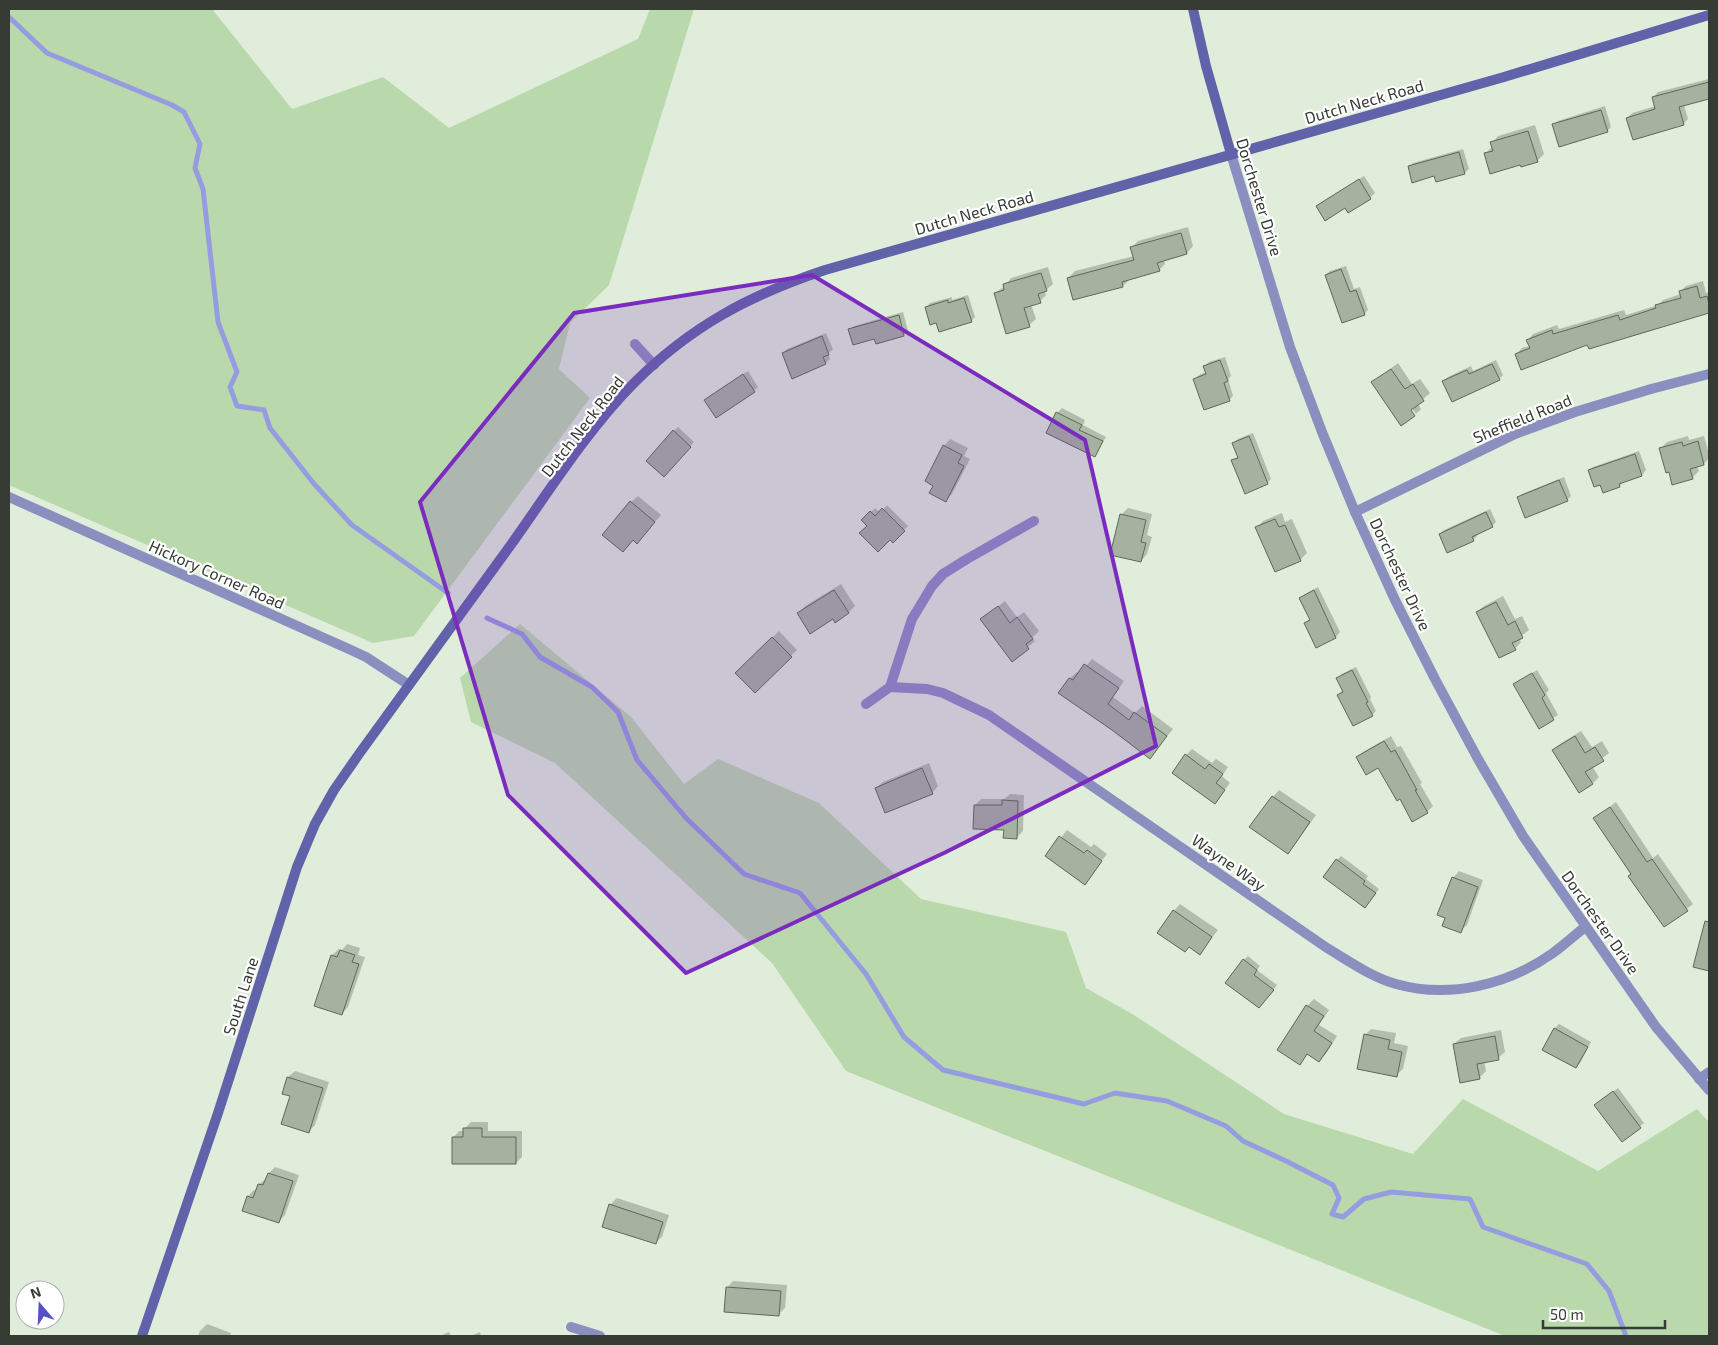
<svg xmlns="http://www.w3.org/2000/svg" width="1718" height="1345" viewBox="0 0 1718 1345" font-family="'Exo 2',sans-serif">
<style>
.green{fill:#b9d9ac}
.shadow{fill:#0003}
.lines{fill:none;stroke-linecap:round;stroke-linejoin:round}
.stream{stroke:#969ce0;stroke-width:5}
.building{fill:#a5b29f;stroke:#5d6958}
.lane{stroke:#8b8fc0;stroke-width:10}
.street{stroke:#8b8fc0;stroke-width:10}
.secondary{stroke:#6063a9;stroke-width:10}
.marked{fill:#7b2cbf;fill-opacity:0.2;stroke:#7b2cbf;stroke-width:4;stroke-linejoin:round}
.labels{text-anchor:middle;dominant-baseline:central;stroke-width:4.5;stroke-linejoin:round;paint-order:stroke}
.street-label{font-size:16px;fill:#363b34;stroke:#fff}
</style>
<rect width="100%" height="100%" fill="#dfedda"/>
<g class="green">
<polygon points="9,9 212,9 292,109 383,77 449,128 638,39 650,9 694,9 609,285 570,323 559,369 590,398 414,636 373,643 9,485"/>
<polygon points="520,624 631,717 684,784 718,759 819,803 921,899 1066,932 1086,988 1134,1015 1284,1114 1413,1154 1463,1099 1598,1171 1697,1109 1709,1122 1709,1336 1505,1336 846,1071 772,963 555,763 471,722 460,678"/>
</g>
<g class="shadow">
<polygon points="1709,79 1709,97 1684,105 1688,119 1683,124 1627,118 1632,113 1656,106 1653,97 1658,92"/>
<polygon points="1605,106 1611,127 1607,131 1554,125 1558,121"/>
<polygon points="1535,125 1544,154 1537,161 1485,154 1492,147 1492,143 1498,136"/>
<polygon points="1463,149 1469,169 1464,173 1435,175 1409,167 1413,163"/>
<polygon points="1364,176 1375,193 1370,198 1349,211 1346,206 1317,206"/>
<polygon points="1188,227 1193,246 1187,253 1164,259 1165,264 1159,270 1130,279 1123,286 1074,299 1068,278 1075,271 1134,256 1132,247 1138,241"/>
<polygon points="1346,266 1354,289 1360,287 1368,310 1364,314 1326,275 1330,271"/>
<polygon points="1048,267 1053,284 1045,291 1046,295 1040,301 1031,304 1036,319 1029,325 995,293 1005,286 1011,278"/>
<polygon points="1703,281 1706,293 1709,292 1709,312 1589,348 1588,343 1516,354 1522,348 1530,346 1528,340 1533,334 1557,325 1559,329 1624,310 1626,315 1658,305 1663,300 1681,294 1680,292 1686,286"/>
<polygon points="968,295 975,317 971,321 937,321 926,308 930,303 952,297 952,300"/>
<polygon points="903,312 908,331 904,335 877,343 875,337 849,330 854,326"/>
<polygon points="826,333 833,349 828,354 830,359 826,363 783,353 787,349"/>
<polygon points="1225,357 1231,376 1228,379 1233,396 1229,400 1195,379 1199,375 1206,372 1204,367 1209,362"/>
<polygon points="1496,360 1503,375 1499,379 1444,381 1448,377 1471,366 1473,371"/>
<polygon points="1398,363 1412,384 1420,379 1430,393 1418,404 1421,409 1416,414 1409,404 1373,382"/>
<polygon points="748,371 758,387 754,391 710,396"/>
<polygon points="1062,408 1085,420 1083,425 1106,437 1098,451 1094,456 1047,432 1057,413"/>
<polygon points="678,427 694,442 668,471 674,431"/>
<polygon points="1253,433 1271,479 1267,483 1233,461 1238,456 1233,443 1238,439"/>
<polygon points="1688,436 1689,440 1704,436 1709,454 1709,458 1704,464 1697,466 1699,471 1692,478 1670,471 1660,449 1667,442"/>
<polygon points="950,439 968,448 964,456 970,459 952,494 946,500 935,485 944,446"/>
<polygon points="1639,451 1646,470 1642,475 1623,481 1620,486 1601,483 1589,471 1593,467"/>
<polygon points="1564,477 1571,496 1567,500 1518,498 1522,494"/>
<polygon points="638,496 661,515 643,536 633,539 631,502"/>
<polygon points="887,505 908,526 893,541 869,526 863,520 875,508 880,513"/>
<polygon points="1128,508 1152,514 1147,535 1152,537 1147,554 1141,561 1121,515"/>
<polygon points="1490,509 1496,522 1492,526 1476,533 1477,536 1473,540 1440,534 1444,530"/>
<polygon points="1282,513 1285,522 1292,519 1307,553 1300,560 1275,570 1257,528 1263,521"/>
<polygon points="841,584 855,606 848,613 833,617 799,613 805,606"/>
<polygon points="1318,587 1340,632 1336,637 1316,646 1305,623 1311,618 1301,598 1305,594"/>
<polygon points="1503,596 1515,619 1522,616 1529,630 1519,638 1521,642 1515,649 1477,612 1484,606"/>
<polygon points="1005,601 1017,617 1024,612 1039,631 1032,638 1035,641 1012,660 982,619"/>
<polygon points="779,631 797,650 755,691 737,673"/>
<polygon points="1092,659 1124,681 1113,697 1135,713 1142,706 1173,729 1150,757 1060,693 1070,678 1077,672 1079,674"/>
<polygon points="1356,667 1371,697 1370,699 1376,711 1372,715 1338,695 1342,691 1338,678 1342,674"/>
<polygon points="1537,670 1549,690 1546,693 1558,715 1539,727 1515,684"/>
<polygon points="1581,731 1592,747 1602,741 1609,753 1592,766 1599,777 1593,783 1553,750 1560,744"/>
<polygon points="1391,736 1397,747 1401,746 1422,783 1420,784 1433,806 1427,812 1400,798 1379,767 1357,757 1363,752"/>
<polygon points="1192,749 1212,763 1216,759 1228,767 1222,776 1230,783 1215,802 1186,755"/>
<polygon points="929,763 938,786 932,793 876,788 883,782"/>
<polygon points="1279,790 1316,815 1294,846 1288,853 1273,797"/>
<polygon points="1010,794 1024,795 1023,831 1017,837 975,805 981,799 1004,799"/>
<polygon points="1616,802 1653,858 1658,854 1693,904 1664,926 1595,818"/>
<polygon points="1067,830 1091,847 1094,844 1107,854 1085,883 1047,856"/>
<polygon points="1341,856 1368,876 1366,879 1379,889 1369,902 1337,860"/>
<polygon points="1459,871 1483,880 1467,925 1460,931 1453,878"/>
<polygon points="1180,904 1218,930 1200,953 1174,911"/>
<polygon points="347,944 360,948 358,955 365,957 348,1007 342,1014 316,1005 332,955 339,949 342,950"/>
<polygon points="1248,956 1260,966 1257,970 1277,985 1263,1003 1244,960"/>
<polygon points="1314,999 1329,1010 1319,1025 1337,1036 1326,1054 1319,1061 1308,1054 1300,1063 1278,1049 1307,1006"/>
<polygon points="1559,1024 1591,1042 1580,1063 1576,1067 1555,1028"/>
<polygon points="1371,1029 1396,1033 1394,1043 1408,1046 1403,1069 1396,1075 1365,1035"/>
<polygon points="1501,1030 1505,1052 1498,1058 1484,1061 1486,1071 1479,1078 1454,1044 1461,1038"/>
<polygon points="295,1071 329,1082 315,1125 309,1131 292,1096 283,1093 288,1077"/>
<polygon points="1618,1088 1644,1123 1623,1140 1600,1101"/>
<polygon points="471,1122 488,1122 488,1131 522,1131 522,1157 516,1163 453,1138 459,1131 464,1131 464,1129"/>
<polygon points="275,1167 299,1175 285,1215 278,1222 248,1196 254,1190 257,1191 259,1184 267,1178 269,1173"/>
<polygon points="617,1198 669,1215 662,1237 655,1243 610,1205"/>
<polygon points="733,1281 787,1285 785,1308 779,1314 727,1288"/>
<polygon points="207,1324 231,1333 230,1336 198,1336 200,1331"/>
<polygon points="449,1332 451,1336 440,1336"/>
<polygon points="480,1332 481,1336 471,1336"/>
</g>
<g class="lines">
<g class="stream">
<polyline points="9,17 47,53 172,105 184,112 200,144 195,168 203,189 218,322 237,372 230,387 237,406 264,410 270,428 315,485 352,525 448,593"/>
<polyline points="487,618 522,634 540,657 592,687 618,712 637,760 686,818 744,874 800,893 866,974 904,1037 943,1070 1084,1104 1115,1093 1167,1101 1226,1126 1243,1141 1284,1160 1333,1185 1339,1198 1332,1214 1343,1217 1364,1199 1391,1192 1470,1199 1483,1227 1587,1264 1609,1291 1626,1336"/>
</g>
</g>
<g class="building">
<polygon points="1709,82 1709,99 1679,107 1684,125 1633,140 1626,118 1655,109 1652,97"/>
<polygon points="1601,110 1608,132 1559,147 1552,124"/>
<polygon points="1528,131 1538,162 1521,167 1520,165 1490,174 1484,153 1493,151 1490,142"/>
<polygon points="1459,152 1465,174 1436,182 1434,176 1412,183 1408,166"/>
<polygon points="1359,179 1371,199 1348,213 1345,208 1325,221 1316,206"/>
<polygon points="1181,233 1187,254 1157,263 1160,271 1122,282 1123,287 1073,300 1067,278 1134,260 1130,247"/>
<polygon points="1341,269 1350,292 1356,290 1365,315 1342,323 1325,275"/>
<polygon points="1041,273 1047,291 1038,294 1041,303 1024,308 1030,327 1006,334 994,293 1004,290 1003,284"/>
<polygon points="1697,286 1700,298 1707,296 1709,304 1709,313 1589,349 1587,345 1521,370 1515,354 1530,348 1526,340 1552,330 1553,334 1618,315 1620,320 1656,308 1655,305 1681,298 1679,291"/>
<polygon points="964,298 972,322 939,332 936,323 930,325 925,307 948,300 948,303"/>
<polygon points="899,315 904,336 876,344 874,339 853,345 848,329"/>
<polygon points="822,336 829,355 823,357 826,364 792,379 782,353"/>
<polygon points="1220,360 1228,381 1224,383 1230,401 1204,410 1193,379 1206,374 1203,366"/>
<polygon points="1492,364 1500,380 1452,402 1442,381 1467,370 1469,374"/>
<polygon points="1391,369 1405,389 1413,384 1424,401 1411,410 1415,416 1401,426 1371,382"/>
<polygon points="743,374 755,392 716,418 704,400"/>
<polygon points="1056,412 1082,425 1079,430 1103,441 1095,457 1046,433"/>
<polygon points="673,430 691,447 664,477 646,461"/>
<polygon points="1249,436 1268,484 1245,494 1231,460 1238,458 1232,443"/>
<polygon points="1698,441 1704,465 1690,469 1693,479 1672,485 1669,472 1666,473 1659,448 1682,442 1683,446"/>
<polygon points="943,445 962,455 958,463 964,466 946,502 929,493 933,486 925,481"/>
<polygon points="1635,454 1642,476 1619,484 1620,487 1603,493 1600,485 1594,487 1588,470"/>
<polygon points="1559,480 1568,501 1525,518 1517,497"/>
<polygon points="630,501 655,522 637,544 633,540 623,552 602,535"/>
<polygon points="882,508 905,531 893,543 890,540 878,552 859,533 867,526 861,520 870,511 875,516"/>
<polygon points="1486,512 1493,527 1472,537 1474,541 1447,553 1439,534"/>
<polygon points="1120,514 1146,520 1141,542 1146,543 1141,562 1110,555"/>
<polygon points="1275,519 1279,527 1285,525 1301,561 1275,572 1255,527"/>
<polygon points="834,590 849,613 835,623 833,619 810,634 797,613"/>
<polygon points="1314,590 1336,638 1316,648 1304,623 1310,620 1299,598"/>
<polygon points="1496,602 1508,625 1515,621 1523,638 1512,643 1516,650 1499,658 1476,612"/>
<polygon points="998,606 1010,623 1017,617 1033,639 1026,644 1029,649 1012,662 980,619"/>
<polygon points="772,637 792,657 755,693 735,673"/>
<polygon points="1084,664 1119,688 1108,704 1129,720 1134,712 1167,736 1150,759 1112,730 1058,693 1069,678 1073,680"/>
<polygon points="1352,670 1368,702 1366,703 1373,716 1353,726 1337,695 1343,692 1336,678"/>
<polygon points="1532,673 1545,695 1542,698 1554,720 1539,729 1513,684"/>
<polygon points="1575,736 1585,753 1595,747 1604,761 1585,772 1593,784 1579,793 1552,750"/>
<polygon points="1384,741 1391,752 1395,750 1417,790 1415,790 1428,813 1412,822 1400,799 1397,801 1378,768 1366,775 1356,757"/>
<polygon points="1185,754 1205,769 1209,764 1223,774 1216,783 1225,790 1215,804 1172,773"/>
<polygon points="922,768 933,794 885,813 875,788"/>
<polygon points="1272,796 1310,822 1288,854 1249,827"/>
<polygon points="1002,800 1018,801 1017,839 1003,838 1004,830 973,829 974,805 1002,805"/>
<polygon points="1610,807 1647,862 1652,859 1688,911 1664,927 1628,876 1631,874 1593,818"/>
<polygon points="1059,836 1084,853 1087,850 1102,861 1085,885 1045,856"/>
<polygon points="1336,859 1365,881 1363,884 1376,893 1365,908 1323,877"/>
<polygon points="1452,877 1478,887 1461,933 1442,926 1445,918 1437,915"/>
<polygon points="1173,910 1212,937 1200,955 1189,947 1185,952 1157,933"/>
<polygon points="1705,921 1709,922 1709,971 1693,967"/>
<polygon points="340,950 355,955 352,962 359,964 342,1015 314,1006 331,955 337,957"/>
<polygon points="1243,959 1257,970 1254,975 1274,990 1259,1008 1225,983"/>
<polygon points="1306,1005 1324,1016 1314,1031 1332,1043 1319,1062 1307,1054 1300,1065 1277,1050"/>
<polygon points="1554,1028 1588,1047 1576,1068 1542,1050"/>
<polygon points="1364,1034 1390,1040 1388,1049 1402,1052 1397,1077 1357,1069"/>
<polygon points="1495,1036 1499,1060 1477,1064 1480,1079 1460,1083 1453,1044"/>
<polygon points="287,1077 323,1088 309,1133 281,1124 290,1096 282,1094"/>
<polygon points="1613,1091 1641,1128 1622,1142 1594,1105"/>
<polygon points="463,1128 482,1128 482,1137 516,1137 516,1164 452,1164 452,1137 463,1137"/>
<polygon points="268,1173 293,1181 279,1223 242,1211 247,1196 253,1198 258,1184 263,1185"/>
<polygon points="609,1204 663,1222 656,1244 602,1227"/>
<polygon points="726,1287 781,1291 779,1316 724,1312"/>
</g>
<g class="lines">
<polyline class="lane" points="635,344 654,365"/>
<g class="street">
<polyline points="1231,154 1290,347 1322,432 1355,512 1395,600 1435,679 1478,759 1523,836 1656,1027 1709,1090"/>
<polyline points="9,497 351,650 366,657 409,685"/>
<polyline points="1355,512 1515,434 1575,412 1651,389 1709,374"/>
<polyline points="890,687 912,619 932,586 943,574 967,559 1034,521"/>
<path d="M866 704 890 687 927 689 943 693 989 715 1327 948C1349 961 1371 977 1396 984 1449 999 1508 985 1553 953 1564 945 1575 935 1585 927"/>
<polyline points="1699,1079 1709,1072"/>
<polyline points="571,1327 600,1336"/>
</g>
<g class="secondary">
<polyline points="1193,9 1206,66 1231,154"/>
<path d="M142 1336 218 1113 297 867 315 824 334 790 359 754C411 683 463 611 515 539 551 488 590 427 634 383 691 326 750 295 825 270L1504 77 1709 15"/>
</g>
</g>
<path class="marked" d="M812 275 1085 440 1156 746 944 853 686 973 508 795 420 502 574 313Z"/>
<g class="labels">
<g class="street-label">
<text transform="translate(1364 101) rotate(-16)">Dutch Neck Road</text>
<text transform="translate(1260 197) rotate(73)">Dorchester Drive</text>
<text transform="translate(974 212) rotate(-16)">Dutch Neck Road</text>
<text transform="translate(1522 418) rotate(-22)">Sheffield Road</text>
<text transform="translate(582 426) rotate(-52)">Dutch Neck Road</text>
<text transform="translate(217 574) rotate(24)">Hickory Corner Road</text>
<text transform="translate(1401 574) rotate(65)">Dorchester Drive</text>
<text transform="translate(1229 862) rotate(35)">Wayne Way</text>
<text transform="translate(1601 922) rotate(55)">Dorchester Drive</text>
<text transform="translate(240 996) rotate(-72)">South Lane</text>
</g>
</g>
<rect width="1718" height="1345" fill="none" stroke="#363b34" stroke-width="20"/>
<g transform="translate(40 1305) rotate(341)"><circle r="24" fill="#ffffff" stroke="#afb1ae"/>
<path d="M0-4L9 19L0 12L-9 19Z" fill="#5751c9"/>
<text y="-8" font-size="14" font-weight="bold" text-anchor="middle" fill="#363b34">N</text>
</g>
<path d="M1543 1320v8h122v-8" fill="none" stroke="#363b34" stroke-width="2.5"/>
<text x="1550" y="1320" font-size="15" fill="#363b34" stroke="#ffffff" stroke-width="4" paint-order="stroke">50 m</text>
</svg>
